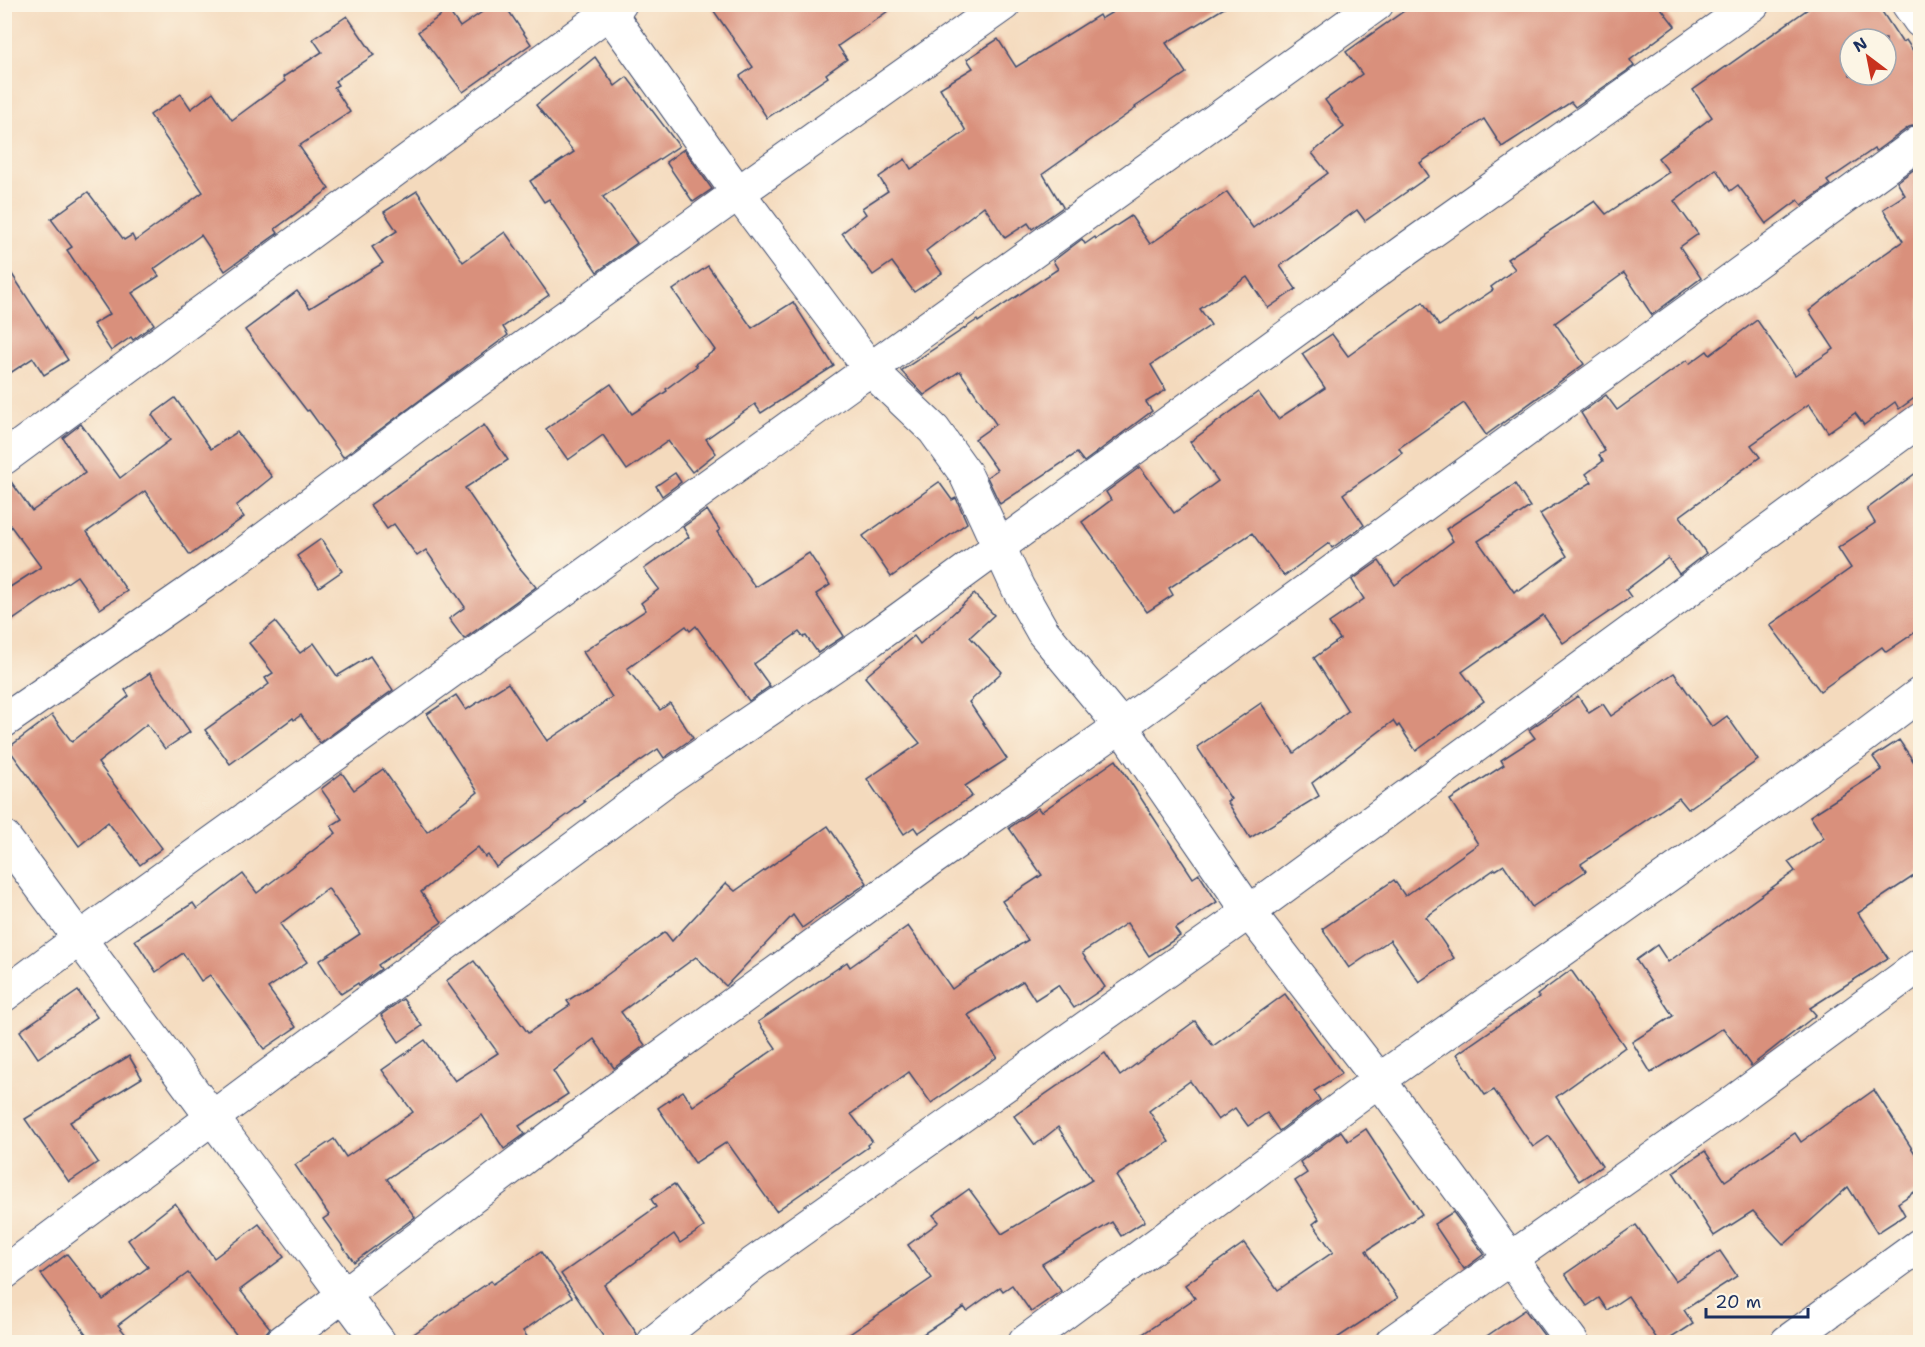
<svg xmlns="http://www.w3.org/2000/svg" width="1925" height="1347" viewBox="0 0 1925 1347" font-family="'Shantell Sans',sans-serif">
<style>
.building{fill:#d9907c;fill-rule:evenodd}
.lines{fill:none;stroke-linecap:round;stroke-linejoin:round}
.minor-casing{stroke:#3c496c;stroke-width:35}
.minor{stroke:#fff;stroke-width:33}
</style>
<rect width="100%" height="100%" fill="#fcf5e5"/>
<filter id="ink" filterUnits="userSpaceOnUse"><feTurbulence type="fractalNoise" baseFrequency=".0167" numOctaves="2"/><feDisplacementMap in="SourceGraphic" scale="12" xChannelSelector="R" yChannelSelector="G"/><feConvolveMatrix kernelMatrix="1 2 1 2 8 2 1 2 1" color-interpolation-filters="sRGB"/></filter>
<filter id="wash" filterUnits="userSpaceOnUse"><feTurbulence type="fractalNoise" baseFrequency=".008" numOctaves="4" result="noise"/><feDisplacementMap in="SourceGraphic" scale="24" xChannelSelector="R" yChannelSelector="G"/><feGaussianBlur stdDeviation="1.35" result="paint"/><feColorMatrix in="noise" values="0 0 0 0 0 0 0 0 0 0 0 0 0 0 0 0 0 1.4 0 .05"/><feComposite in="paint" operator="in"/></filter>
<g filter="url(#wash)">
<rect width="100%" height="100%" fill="#f4dabd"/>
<g id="blocks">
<g class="building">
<polygon points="494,4 504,4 531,44 463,92 418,32 448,10 460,27"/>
<polygon points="709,4 898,4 838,46 847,59 826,74 828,77 767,118 740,76 753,67"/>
<polygon points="1126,4 1231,4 1166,43 1186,73 1135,107 1136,108 1043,174 1063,207 1032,229 1028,223 1005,238 984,206 926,251 942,273 914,292 892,262 873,275 842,233 866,214 862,208 888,191 879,177 905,159 911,169 966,131 940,88 973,68 967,59 998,39 1016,67 1099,15 1101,19"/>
<polygon points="1414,4 1658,4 1675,26 1630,60 1634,66 1575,107 1571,102 1502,147 1484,119 1420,163 1429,176 1365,221 1357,210 1280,266 1296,289 1268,308 1247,277 1200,309 1211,325 1151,365 1166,390 1146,402 1152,411 1084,462 1077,453 1000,504 987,477 997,470 975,439 996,424 960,371 924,395 901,371 977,320 978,322 1058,269 1053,261 1082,239 1085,244 1095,237 1096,239 1131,216 1150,244 1227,192 1253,228 1328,173 1312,153 1344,127 1325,100 1362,74 1346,52"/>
<path d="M1815 4H1877L1902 42 1906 40 1920 61V124L1909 127 1876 151 1874 149 1827 181 1830 185 1802 205 1798 200 1766 224 1738 185 1730 191 1716 169 1674 201 1698 234 1680 247 1701 278 1652 315 1624 273 1555 323 1584 364 1486 435 1464 403 1399 448 1402 453 1343 494 1364 525 1332 548 1329 543 1284 576 1252 533 1169 588 1173 595 1147 612 1082 522 1111 500 1106 492 1140 467 1174 513 1218 481 1190 442 1258 392 1278 419 1325 388 1302 354 1332 334 1348 356 1423 302 1439 326 1493 290 1491 287 1515 269 1507 259 1595 201 1606 214 1669 172 1658 158 1712 117 1693 90ZM1850 39H1886V75H1850Z"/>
<polygon points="347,16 374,55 335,81 338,85 334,87 350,112 299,146 329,189 275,229 278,233 225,271 201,235 154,269 159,276 132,293 154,324 133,340 131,337 111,351 93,324 110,314 67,250 72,247 51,219 88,192 124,240 132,235 135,241 203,192 150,115 181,94 191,109 213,92 232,120 285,81 283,77 322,52 313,39"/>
<polygon points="595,57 615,86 627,77 679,146 603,197 637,243 597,272 549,199 544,202 530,181 574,152 536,105"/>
<polygon points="684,149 712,189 693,202 666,162"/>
<polygon points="1920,165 1920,394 1899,409 1895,402 1864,425 1855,413 1828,432 1809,404 1751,445 1760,457 1680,516 1706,553 1679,574 1668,558 1626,590 1631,597 1563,643 1543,615 1462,672 1484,701 1416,751 1399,725 1397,727 1393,721 1312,783 1319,796 1250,838 1227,801 1231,799 1197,747 1261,703 1294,753 1348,711 1314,658 1340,639 1329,623 1364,599 1352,580 1379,561 1395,585 1453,541 1446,529 1515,484 1530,507 1478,541 1514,592 1517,589 1519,591 1567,556 1540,514 1592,482 1586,474 1603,461 1599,455 1605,451 1581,413 1606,395 1617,410 1687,360 1689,364 1707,351 1710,355 1757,320 1795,375 1834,349 1809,311 1849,279 1903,241 1883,209 1905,195 1897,182"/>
<polygon points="417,191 463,262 505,232 549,295 503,327 508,335 343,457 309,410 307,411 245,330 297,291 310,308 383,263 372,247 397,231 384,212"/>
<polygon points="4,262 68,360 44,375 33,358 4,377"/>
<polygon points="708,266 752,328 793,302 834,366 761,413 755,404 706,439 716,453 692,472 668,441 627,470 603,435 568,460 546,429 611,384 632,414 667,391 666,389 697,366 695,364 715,350 673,290"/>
<polygon points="175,398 211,449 237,432 272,477 236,506 244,517 190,555 145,491 87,532 127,591 100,609 77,576 4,626 4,591 41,567 4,517 4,476 7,476 32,511 85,473 63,438 81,424 120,478 170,440 152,415"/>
<polygon points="484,425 508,460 465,488 519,567 536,587 464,639 449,619 465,607 426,550 417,556 394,524 387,529 370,505"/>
<polygon points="1920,470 1920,629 1886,652 1882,647 1820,691 1770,625 1851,568 1838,548 1875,523 1867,509"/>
<polygon points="675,473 681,482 662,496 656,486"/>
<polygon points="939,482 952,500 956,498 967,523 891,577 863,536"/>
<polygon points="707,510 720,530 717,532 755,587 809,553 830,585 816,594 844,636 818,653 806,636 803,637 799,632 754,664 770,686 749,701 696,626 690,631 686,626 627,669 660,710 670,703 693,738 664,758 658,749 583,800 585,802 496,867 488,855 485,857 478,847 421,892 442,922 378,965 381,969 359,985 358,983 341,994 319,961 360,934 328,888 280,924 307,962 268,988 296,1027 264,1049 210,975 201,981 183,953 156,972 135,940 193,903 197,909 243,874 257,893 336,833 331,826 342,819 321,789 342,773 354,790 383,769 427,832 478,792 427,714 456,695 466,710 508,683 547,741 612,697 583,652 646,610 641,603 659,589 644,569 689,537 683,527"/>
<polygon points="321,539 342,571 319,587 297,556"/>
<polygon points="974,594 994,615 970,637 1002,672 969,702 1007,759 965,786 972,796 918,833 914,827 904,834 867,779 920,743 865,677 914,636 920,644"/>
<polygon points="275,622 300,653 314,643 337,676 370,656 393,690 320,743 301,715 294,720 293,718 230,764 205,730 269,684 265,678 273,673 249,643"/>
<polygon points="150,673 190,732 165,749 147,724 98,763 162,848 140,865 108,822 79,846 8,748 52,715 72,742 129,696 125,690"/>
<polygon points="1674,673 1712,727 1727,716 1758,760 1688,809 1679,798 1581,864 1586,871 1532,907 1504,865 1496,870 1495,869 1426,917 1454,958 1419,982 1390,940 1349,968 1322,929 1394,880 1405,896 1478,844 1450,800 1504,765 1501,760 1535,738 1529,730 1578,696 1589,713 1603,704 1611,716"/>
<polygon points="1899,740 1920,771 1920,872 1858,913 1888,958 1810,1008 1816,1015 1751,1066 1723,1028 1651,1073 1632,1042 1673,1016 1636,960 1657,945 1668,962 1795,871 1788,862 1824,838 1810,816 1882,770 1873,757"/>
<polygon points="1116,760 1193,878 1199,874 1217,902 1175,929 1180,936 1149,956 1127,923 1082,953 1105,987 1074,1008 1058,985 1035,1000 1023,981 968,1015 997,1057 931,1103 909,1072 851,1114 872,1141 867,1145 868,1147 776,1211 727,1142 695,1163 658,1108 683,1091 693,1106 776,1048 758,1022 847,962 850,967 908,926 952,989 971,975 1028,940 1002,901 1042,875 1009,828 1038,808 1041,812"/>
<polygon points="828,826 867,883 802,928 793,915 726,986 696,957 621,1012 645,1045 614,1068 594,1039 553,1071 568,1094 519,1126 525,1134 504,1149 482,1115 387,1179 415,1217 354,1262 323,1219 329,1215 295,1165 334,1139 346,1157 413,1112 382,1070 425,1040 455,1081 498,1053 446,981 474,961 528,1033 570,1005 567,1001 600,980 665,932 672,941 726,883 735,891"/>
<polygon points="1571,970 1625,1047 1556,1097 1602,1166 1579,1181 1549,1136 1533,1147 1494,1090 1485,1095 1457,1054 1539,997 1537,995"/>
<polygon points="78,991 97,1017 38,1058 20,1031"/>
<polygon points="1285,994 1342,1073 1314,1091 1320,1100 1279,1131 1267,1113 1248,1126 1235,1108 1218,1120 1190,1081 1149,1111 1169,1142 1116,1176 1145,1221 1121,1236 1112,1222 1042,1264 1061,1291 1031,1312 1012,1285 1003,1291 1000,1287 967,1311 964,1307 911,1342 838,1342 932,1278 908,1245 939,1222 933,1215 969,1189 1002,1234 1092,1180 1058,1127 1035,1145 1014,1116 1105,1053 1120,1076 1195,1021 1213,1046"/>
<polygon points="403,999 422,1026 399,1042 381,1015"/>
<polygon points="129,1056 142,1078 70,1122 98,1162 69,1182 25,1119"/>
<polygon points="1874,1090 1920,1161 1920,1188 1898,1203 1905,1215 1877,1233 1848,1187 1784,1245 1753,1211 1714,1236 1673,1172 1705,1151 1725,1181 1795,1133 1801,1142"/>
<polygon points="1366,1129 1422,1214 1366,1251 1398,1298 1331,1342 1131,1342 1195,1298 1185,1285 1244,1243 1278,1290 1333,1252 1313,1224 1319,1219 1295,1181 1307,1173 1300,1162 1341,1131 1348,1141"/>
<polygon points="674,1184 704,1227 680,1243 674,1234 604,1285 637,1334 636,1342 607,1342 561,1274 656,1207 651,1199"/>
<polygon points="175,1203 214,1258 259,1224 284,1257 240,1290 270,1328 265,1334 264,1342 242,1342 188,1273 118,1325 132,1342 92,1342 41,1274 67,1254 103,1300 148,1267 128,1240"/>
<polygon points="1453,1212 1484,1254 1464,1269 1434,1224"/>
<polygon points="1636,1225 1675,1281 1720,1251 1737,1276 1684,1310 1693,1324 1665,1342 1659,1342 1628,1296 1607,1310 1599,1298 1587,1306 1565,1274"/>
<polygon points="541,1252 572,1297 523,1331 531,1342 402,1342 491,1281 493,1284"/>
<polygon points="1525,1310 1549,1342 1478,1342"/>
</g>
</g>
</g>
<g filter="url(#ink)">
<use href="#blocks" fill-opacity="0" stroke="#3c496c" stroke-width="1.5"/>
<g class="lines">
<defs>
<g id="minor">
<polyline points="603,4 738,193 871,370 934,430 965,473 1018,588 1043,632 1121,726 1249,912 1379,1080 1572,1342"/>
<polyline points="1908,4 1920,21"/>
<polyline points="4,458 620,4"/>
<polyline points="4,721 232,563 434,412 738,193 1004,4"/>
<polyline points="4,837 379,1342"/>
<polyline points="4,995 79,939 1377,4"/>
<polyline points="4,1273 668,778 871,640 1407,249 1753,4"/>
<polyline points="282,1342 555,1134 925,864 1121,726 1920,142"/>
<polyline points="654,1342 754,1263 1249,912 1920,420"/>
<polyline points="1025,1342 1379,1080 1855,743 1920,694"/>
<polyline points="1392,1342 1728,1106 1920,965"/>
<polyline points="1787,1342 1920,1245"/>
</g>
</defs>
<use href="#minor" class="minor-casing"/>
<use href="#minor" class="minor"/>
</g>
</g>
<rect width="1925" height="1347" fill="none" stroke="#fcf5e5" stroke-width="24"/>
<g transform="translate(1868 57) rotate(328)"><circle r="28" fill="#fcf5e5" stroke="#a2a6af" stroke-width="1.5"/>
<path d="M0-4.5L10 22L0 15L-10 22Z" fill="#c8321e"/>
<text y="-9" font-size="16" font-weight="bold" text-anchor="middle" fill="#1b2f5e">N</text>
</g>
<path d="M1706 1308v9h102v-9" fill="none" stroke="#1b2f5e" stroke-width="3"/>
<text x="1715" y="1308" font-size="18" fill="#1b2f5e" stroke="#fcf5e5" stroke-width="4.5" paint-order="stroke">20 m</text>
</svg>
